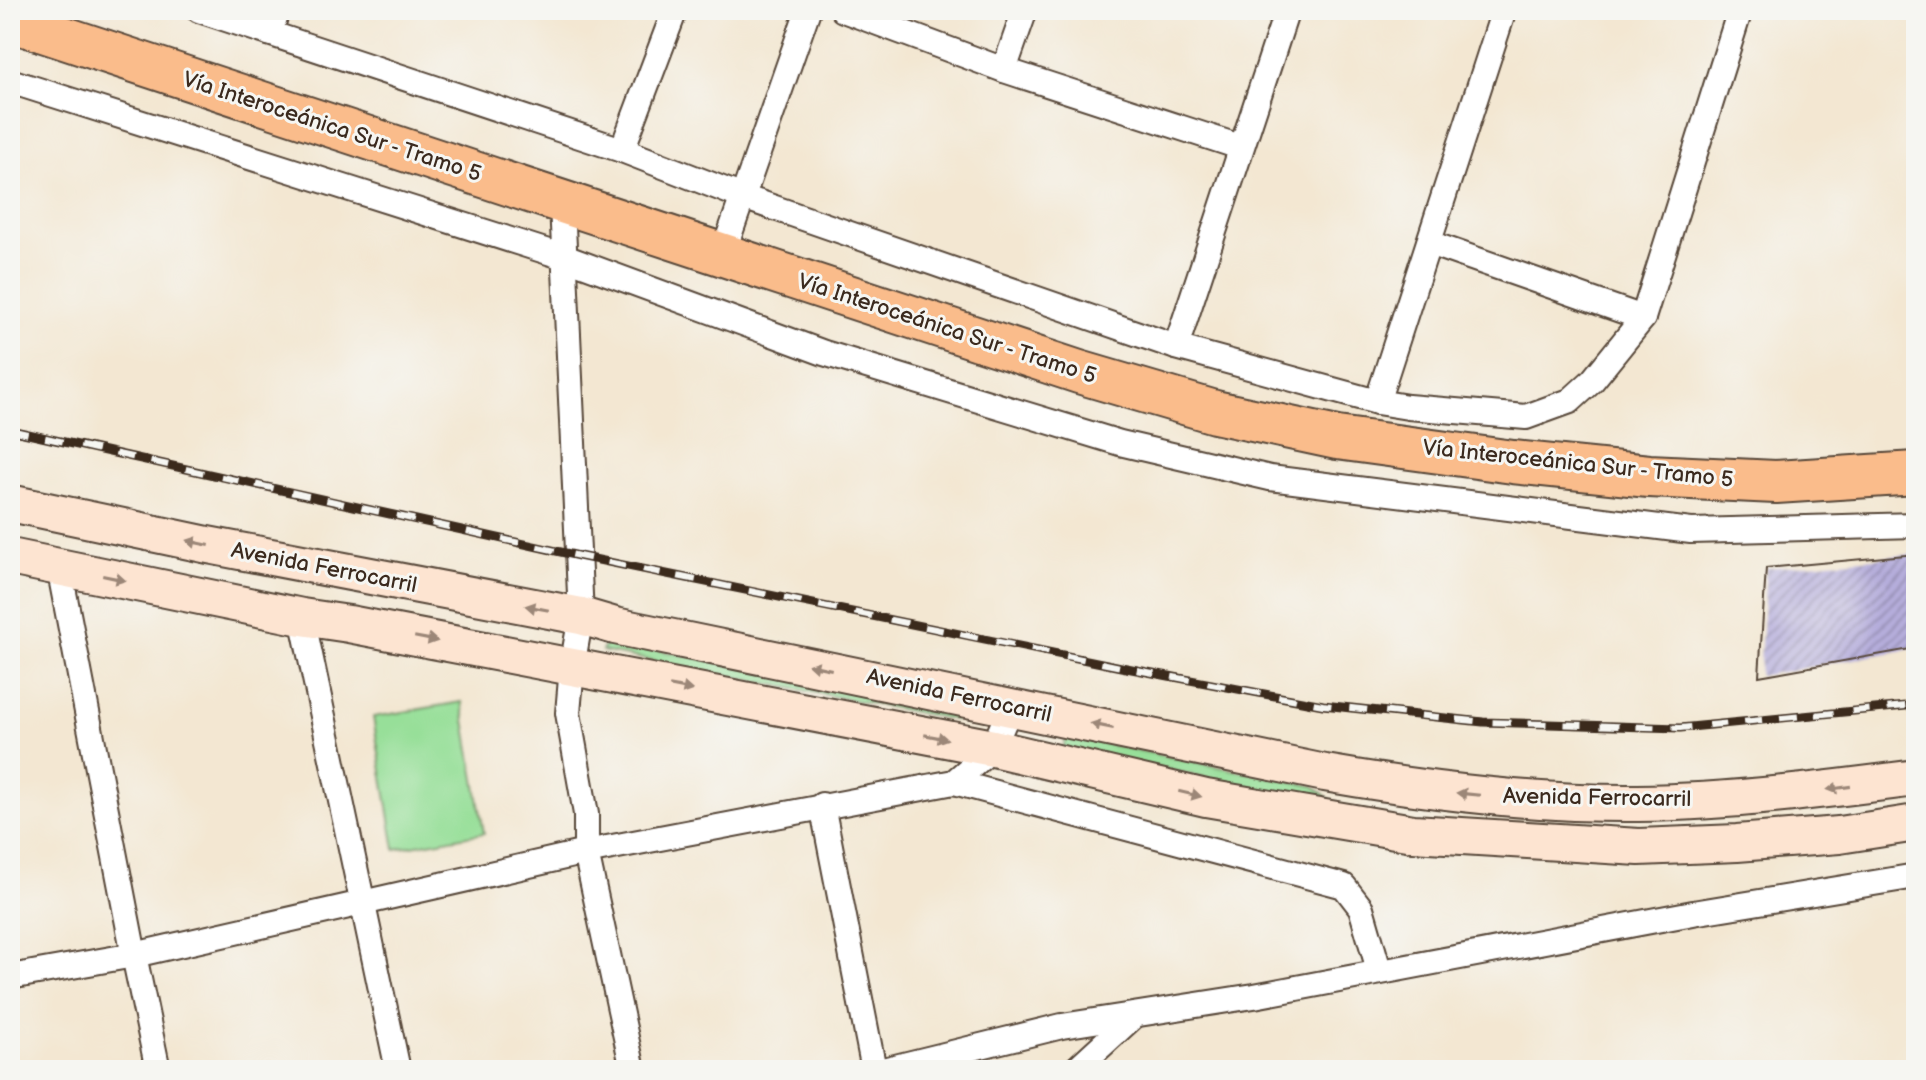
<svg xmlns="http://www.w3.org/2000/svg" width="1926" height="1080" viewBox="0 0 1926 1080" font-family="'Balsamiq Sans',sans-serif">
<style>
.green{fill:#97df99;stroke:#69845c;stroke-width:2}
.building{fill:url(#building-hatch)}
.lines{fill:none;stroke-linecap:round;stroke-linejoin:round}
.minor-casing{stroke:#574639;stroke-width:28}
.secondary-casing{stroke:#574639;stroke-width:40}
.trunk-casing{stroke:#574639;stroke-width:46}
.minor{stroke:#fff;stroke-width:24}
.secondary{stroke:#fde4d1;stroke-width:36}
.trunk{stroke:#fabc8b;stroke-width:42}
.rail-casing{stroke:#3b2a1e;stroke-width:9}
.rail{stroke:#f6f6f2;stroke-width:6;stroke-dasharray:18;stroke-linecap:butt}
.oneway{fill:#9c8778}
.labels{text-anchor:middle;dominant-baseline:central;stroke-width:6;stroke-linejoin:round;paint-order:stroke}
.street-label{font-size:22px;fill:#3b2a1e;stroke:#f6f6f2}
</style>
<defs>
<pattern id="building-hatch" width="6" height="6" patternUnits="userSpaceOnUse" patternTransform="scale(2)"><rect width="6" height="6" fill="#b5addb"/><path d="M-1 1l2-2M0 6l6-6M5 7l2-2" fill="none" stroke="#948db1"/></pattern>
</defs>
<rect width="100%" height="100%" fill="#f6f6f2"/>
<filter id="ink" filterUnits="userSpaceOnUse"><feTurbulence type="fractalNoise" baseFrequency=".0125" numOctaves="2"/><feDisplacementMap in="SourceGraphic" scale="16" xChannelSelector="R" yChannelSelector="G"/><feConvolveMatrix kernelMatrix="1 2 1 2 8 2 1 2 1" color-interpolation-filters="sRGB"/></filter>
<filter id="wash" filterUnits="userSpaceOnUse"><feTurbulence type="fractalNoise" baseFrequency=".006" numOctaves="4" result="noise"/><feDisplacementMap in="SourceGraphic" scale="32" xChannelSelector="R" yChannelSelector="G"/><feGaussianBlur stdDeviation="1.8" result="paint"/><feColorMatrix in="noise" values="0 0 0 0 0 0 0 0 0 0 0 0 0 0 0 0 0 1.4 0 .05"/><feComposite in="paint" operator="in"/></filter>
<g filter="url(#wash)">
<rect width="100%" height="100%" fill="#f3e7d2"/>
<g class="green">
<polygon points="607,640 957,709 955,720 602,651"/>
<polygon points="462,702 484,833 395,849 373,717"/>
<polygon points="1066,736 1314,786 1328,798 1310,799 1063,748"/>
</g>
<g id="blocks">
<polygon class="building" points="1916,554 1916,648 1759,676 1766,568"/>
</g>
</g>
<g filter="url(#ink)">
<use href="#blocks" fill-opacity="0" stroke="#574639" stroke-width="2"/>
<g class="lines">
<defs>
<g id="minor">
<polyline points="199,10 622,150 743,197 1176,347 1377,402 1408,407 1526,417 1570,401 1592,381 1643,318 1740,10"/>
<polyline points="843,10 1004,70 1240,147"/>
<polyline points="269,33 278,10"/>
<polyline points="1004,70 1025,10"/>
<polyline points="10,81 564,257 824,353 1120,443 1270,478 1691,531 1916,525"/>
<polyline points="622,150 675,10"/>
<polyline points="562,204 581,616 572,667 568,713 586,814 586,852 633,1070"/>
<polyline points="1429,243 1643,318"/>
<polyline points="722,256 808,10"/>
<polyline points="1176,347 1287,10"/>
<polyline points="1377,402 1504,10"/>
<polyline points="59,567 134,955 158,1070"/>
<polyline points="302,617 398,1070"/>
<polyline points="954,782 1344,886 1361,908 1379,970"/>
<polyline points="822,805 874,1070"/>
<polyline points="10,977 134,955 586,852 954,782 993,748 1011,706"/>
<polyline points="883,1070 1062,1026 1254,996 1693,913 1916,876"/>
<polyline points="1075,1070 1135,1015"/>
</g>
<g id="secondary">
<path d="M10 503 208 545 581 616 615 626 1325 773C1428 791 1533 804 1638 803 1731 802 1824 790 1916 778"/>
<polyline points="10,557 302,617 349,624 993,748 1206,798 1413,833 1639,847 1737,843 1839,835 1916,823"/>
</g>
<polyline id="trunk" points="10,20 1079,372 1215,412 1337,438 1513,462 1649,476 1776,482 1916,473"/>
</defs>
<use href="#minor" class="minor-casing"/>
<use href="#secondary" class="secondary-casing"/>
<use href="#trunk" class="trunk-casing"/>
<use href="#minor" class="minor"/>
<use href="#secondary" class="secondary"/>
<use href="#trunk" class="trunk"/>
<defs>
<polyline id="rail" points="10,430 579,556 1121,667 1323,705 1483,722 1680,728 1916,705"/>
</defs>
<use href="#rail" class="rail-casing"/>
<use href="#rail" class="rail"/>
</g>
<defs><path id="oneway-solid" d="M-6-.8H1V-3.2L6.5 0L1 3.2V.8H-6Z" transform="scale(2)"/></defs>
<g class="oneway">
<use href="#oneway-solid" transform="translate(198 543) rotate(-168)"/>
<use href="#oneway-solid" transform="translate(114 578) rotate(12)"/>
<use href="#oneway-solid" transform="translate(537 608) rotate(-169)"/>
<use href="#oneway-solid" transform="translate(426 639) rotate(11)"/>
<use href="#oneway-solid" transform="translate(820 667) rotate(-168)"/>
<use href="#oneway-solid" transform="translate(681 688) rotate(11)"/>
<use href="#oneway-solid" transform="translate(1102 726) rotate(-168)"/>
<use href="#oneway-solid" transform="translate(936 737) rotate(11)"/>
<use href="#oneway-solid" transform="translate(1839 788) rotate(172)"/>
<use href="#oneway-solid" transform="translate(1190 794) rotate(13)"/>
<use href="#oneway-solid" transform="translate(1468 794) rotate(-174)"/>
</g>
</g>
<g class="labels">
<g class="street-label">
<text transform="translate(332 127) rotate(18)">Vía Interoceánica Sur - Tramo 5</text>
<text transform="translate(947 329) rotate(18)">Vía Interoceánica Sur - Tramo 5</text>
<text transform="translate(1578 464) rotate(6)">Vía Interoceánica Sur - Tramo 5</text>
<text transform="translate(324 568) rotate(11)">Avenida Ferrocarril</text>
<text transform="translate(959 696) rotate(12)">Avenida Ferrocarril</text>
<text transform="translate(1597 798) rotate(1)">Avenida Ferrocarril</text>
</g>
</g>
<rect width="1926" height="1080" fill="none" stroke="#f6f6f2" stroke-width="40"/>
</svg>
